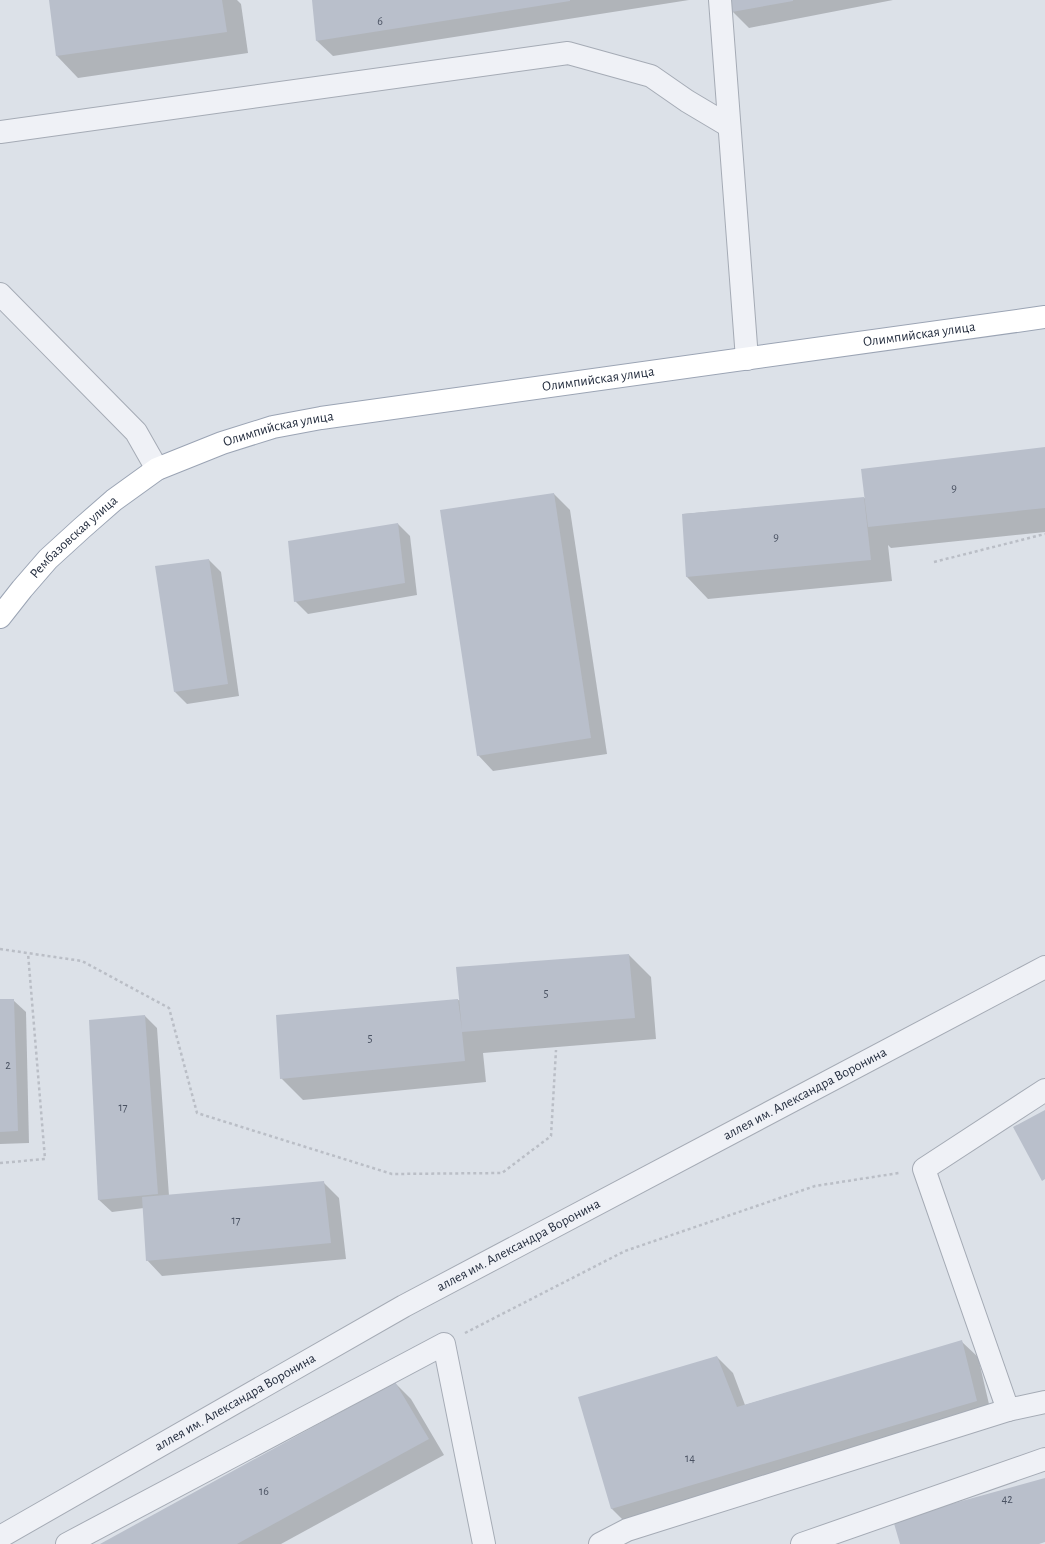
<svg xmlns="http://www.w3.org/2000/svg" width="1045" height="1544" viewBox="0 0 1045 1544" font-family="'Alegreya Sans',sans-serif">
<style>
.shadow{fill:#0003}
.building{fill:#b9bfcb}
.lines{fill:none;stroke-linecap:round;stroke-linejoin:round}
.minor-casing{stroke:#a5abb5;stroke-width:24}
.major-casing{stroke:#9ba4b4;stroke-width:24}
.path{stroke:#babec6;stroke-width:2.5;stroke-dasharray:3 3;stroke-linecap:butt}
.minor{stroke:#eff1f6;stroke-width:22}
.major{stroke:#fff;stroke-width:22}
.labels{text-anchor:middle;dominant-baseline:central;stroke-width:3;stroke-linejoin:round;paint-order:stroke}
.number-label{font-size:12px;fill:#4a5262}
.street-label{font-size:14px;fill:#252e3f;stroke:#eceff5}
</style>
<rect width="100%" height="100%" fill="#dce1e8"/>
<g class="shadow">
<polygon points="60,0 237,0 241,4 248,53 78,78 57,56 50,1"/>
<polygon points="313,0 689,0 333,56 317,41"/>
<polygon points="731,0 893,0 749,28 733,12"/>
<polygon points="1045,448 1045,532 891,548 888,545 892,581 708,599 687,577 683,514 866,498"/>
<polygon points="554,494 570,510 607,754 493,771 478,755"/>
<polygon points="398,524 410,536 417,595 308,614 295,601"/>
<polygon points="209,560 221,572 239,696 187,704 175,692"/>
<polygon points="629,955 651,977 656,1039 483,1053 486,1082 303,1100 281,1078 278,1016 460,1000"/>
<polygon points="0,1000 13,1000 26,1012 29,1143 0,1144"/>
<polygon points="145,1016 157,1028 169,1196 323,1182 339,1198 346,1259 162,1276 147,1260 144,1208 112,1212 99,1200"/>
<polygon points="962,1342 978,1357 992,1417 627,1524 611,1508 717,1357 733,1373 745,1405"/>
<polygon points="395,1383 411,1399 444,1455 281,1544 102,1544"/>
</g>
<g class="building">
<polygon points="49,0 222,0 227,32 56,56"/>
<polygon points="312,0 570,0 570,1 316,41"/>
<polygon points="730,0 793,0 793,1 732,12"/>
<polygon points="1045,447 1045,508 868,527 861,469"/>
<polygon points="554,493 591,738 477,756 440,510"/>
<polygon points="864,497 871,560 686,577 682,514"/>
<polygon points="398,523 405,583 294,602 288,541"/>
<polygon points="209,559 228,684 174,692 155,566"/>
<polygon points="629,954 635,1018 462,1032 465,1061 280,1079 276,1015 458,999 462,1030 456,967"/>
<polygon points="0,999 14,999 18,1131 0,1132"/>
<polygon points="145,1015 158,1194 98,1200 89,1020"/>
<polygon points="1045,1110 1045,1179 1042,1181 1013,1127"/>
<polygon points="324,1181 331,1243 146,1261 142,1197"/>
<polygon points="962,1340 977,1401 611,1509 578,1397 717,1356 737,1407"/>
<polygon points="395,1382 429,1439 237,1544 100,1544"/>
<polygon points="1045,1478 1045,1542 1039,1544 900,1544 893,1520"/>
</g>
<g class="lines">
<defs>
<g id="minor">
<polyline points="720,0 747,359"/>
<polyline points="0,132 568,53 651,76 687,101 729,126"/>
<polyline points="0,294 136,432 157,469"/>
<polyline points="1045,1090 924,1169 1008,1410 1045,1402"/>
<path id="s1" d="M0 1537 404 1306 1045 967"/>
<polyline points="67,1544 444,1344 484,1544"/>
<polyline points="600,1544 627,1530 1008,1410"/>
<polyline points="802,1544 1045,1459"/>
</g>
<g id="major">
<path id="s2" d="M0 617 22 589 48 559 82 528 114 500 157 469 222 443 273 427 321 418 1045 317"/>
</g>
</defs>
<use href="#minor" class="minor-casing"/>
<use href="#major" class="major-casing"/>
<g class="path">
<polyline points="934,562 1045,534"/>
<polyline points="0,949 82,961 169,1008 197,1113 392,1174 502,1173 551,1136 556,1050"/>
<polyline points="0,1163 45,1159 28,953"/>
<polyline points="465,1333 625,1251 815,1186 899,1173"/>
</g>
<use href="#minor" class="minor"/>
<use href="#major" class="major"/>
</g>
<g class="labels">
<g class="number-label">
<text x="380" y="21">6</text>
<text x="954" y="488">9</text>
<text x="776" y="537">9</text>
<text x="546" y="993">5</text>
<text x="370" y="1038">5</text>
<text x="8" y="1065">2</text>
<text x="123" y="1107">17</text>
<text x="236" y="1220">17</text>
<text x="690" y="1458">14</text>
<text x="264" y="1491">16</text>
<text x="1007" y="1499">42</text>
</g>
<g class="street-label">
<text stroke="none"><textPath href="#s2" startOffset="993">Олимпийская улица</textPath></text>
<text stroke="none"><textPath href="#s2" startOffset="669">Олимпийская улица</textPath></text>
<text stroke="none"><textPath href="#s2" startOffset="345">Олимпийская улица</textPath></text>
<text stroke="none"><textPath href="#s2" startOffset="109">Рембазовская улица</textPath></text>
<text stroke="none"><textPath href="#s1" startOffset="919">аллея им. Александра Воронина</textPath></text>
<text stroke="none"><textPath href="#s1" startOffset="595">аллея им. Александра Воронина</textPath></text>
<text stroke="none"><textPath href="#s1" startOffset="271">аллея им. Александра Воронина</textPath></text>
</g>
</g>
</svg>
